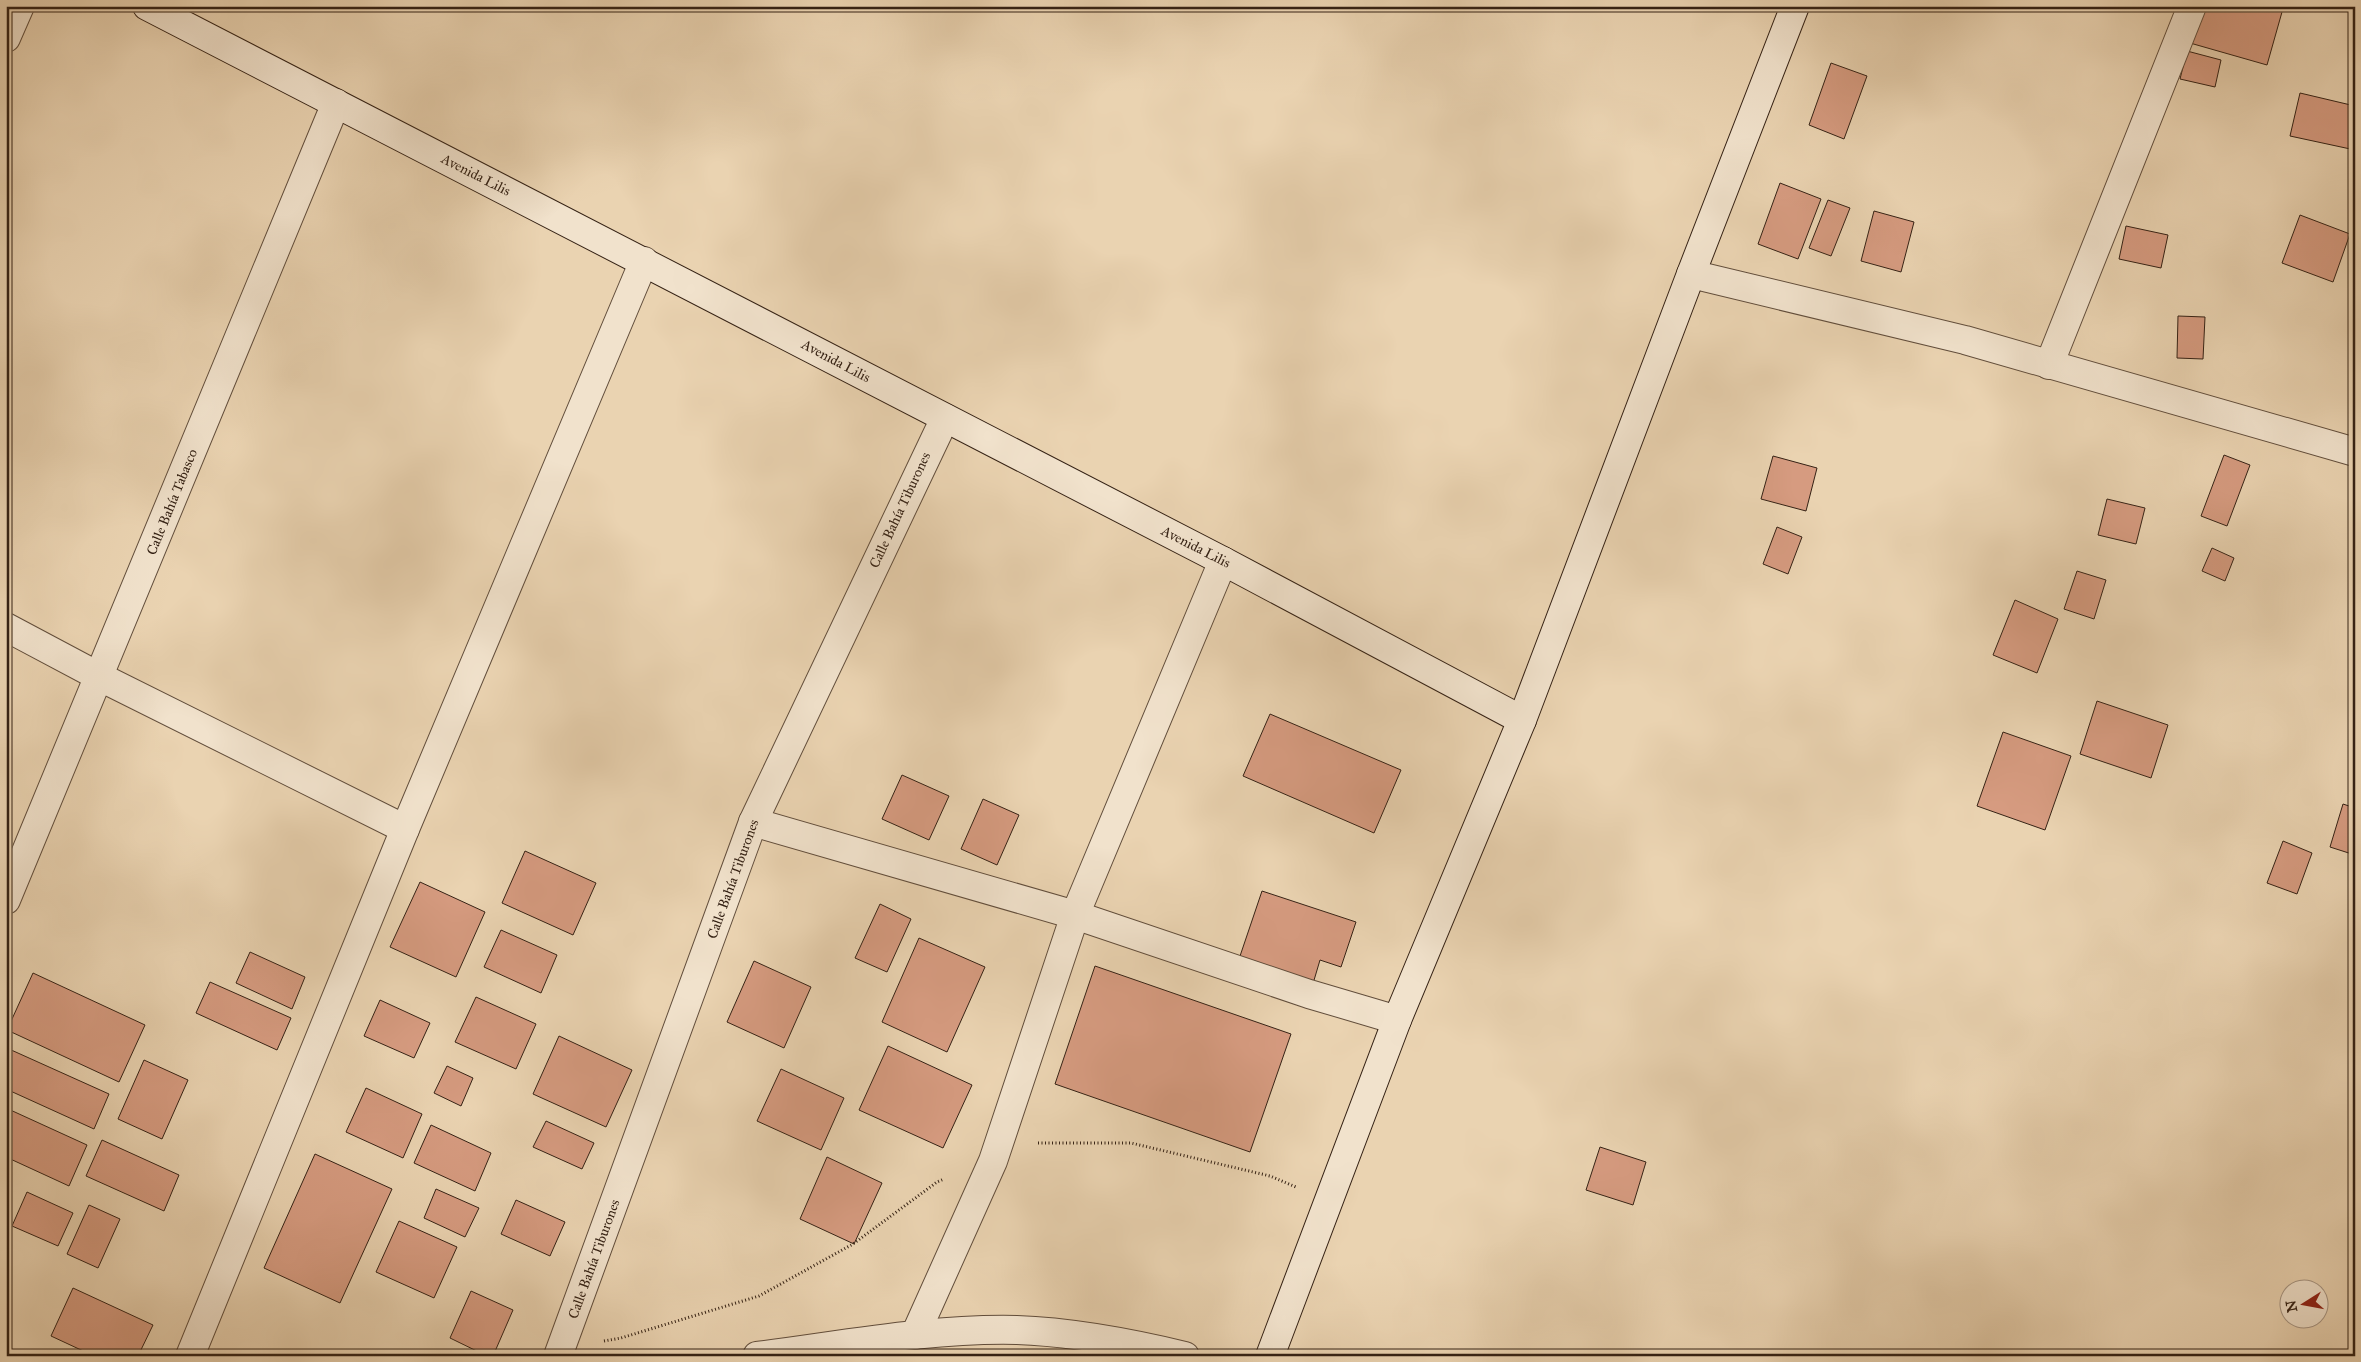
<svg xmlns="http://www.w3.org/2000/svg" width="2361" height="1362" viewBox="0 0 2361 1362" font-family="'IM FELL Great Primer',serif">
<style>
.building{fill:#d69b80;stroke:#352215}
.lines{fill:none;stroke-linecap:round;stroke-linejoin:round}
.minor-casing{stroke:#624e3c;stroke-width:30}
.secondary-casing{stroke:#352215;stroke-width:30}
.path{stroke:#352215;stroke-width:3;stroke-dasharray:1 2.5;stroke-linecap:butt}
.minor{stroke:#f1e2cc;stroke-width:28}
.secondary{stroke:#f1e2cc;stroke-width:28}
.labels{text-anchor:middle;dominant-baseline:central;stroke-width:4;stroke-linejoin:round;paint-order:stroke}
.street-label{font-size:14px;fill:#352215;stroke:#f1e2cc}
</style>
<rect width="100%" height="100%" fill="#ead3b1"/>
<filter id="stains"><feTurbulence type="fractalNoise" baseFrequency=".004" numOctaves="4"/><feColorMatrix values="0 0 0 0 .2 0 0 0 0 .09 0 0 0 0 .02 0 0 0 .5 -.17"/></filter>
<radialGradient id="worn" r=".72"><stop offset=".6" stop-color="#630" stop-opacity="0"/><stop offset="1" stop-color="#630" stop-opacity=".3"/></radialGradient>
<g class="building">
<polygon points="2201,6 2261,6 2282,12 2267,65 2190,43"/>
<polygon points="2187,51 2221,60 2215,87 2180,79"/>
<polygon points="1831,63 1867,76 1844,139 1809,125"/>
<polygon points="2300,93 2355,106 2355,150 2290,136"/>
<polygon points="1780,183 1821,199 1798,259 1758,244"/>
<polygon points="1828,200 1850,208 1831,256 1809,248"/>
<polygon points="1874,211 1914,222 1901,272 1861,261"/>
<polygon points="2300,215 2350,234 2333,282 2282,263"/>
<polygon points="2126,226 2168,235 2161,268 2119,259"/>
<polygon points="2178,316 2205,317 2203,359 2177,358"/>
<polygon points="2224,455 2250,465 2227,526 2201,516"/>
<polygon points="1773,456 1817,468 1806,511 1761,499"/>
<polygon points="2107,499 2145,508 2136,544 2098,535"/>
<polygon points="1777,527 1802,537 1788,574 1763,564"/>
<polygon points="2212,548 2234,558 2225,581 2202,571"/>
<polygon points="2077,571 2106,580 2094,619 2064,609"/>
<polygon points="2015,600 2058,619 2037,673 1993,655"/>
<polygon points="2097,701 2168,725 2151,778 2080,754"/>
<polygon points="1270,714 1401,770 1374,833 1243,776"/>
<polygon points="2003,732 2071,756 2045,830 1977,806"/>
<polygon points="902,775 949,796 929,840 882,819"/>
<polygon points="983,799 1019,815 997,865 961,849"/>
<polygon points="2343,804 2355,808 2355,855 2330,847"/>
<polygon points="2283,841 2312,853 2297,894 2267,883"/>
<polygon points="525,851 596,883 573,935 502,903"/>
<polygon points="420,882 485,912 456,977 390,947"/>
<polygon points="1262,891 1356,922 1341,967 1320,960 1312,987 1238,962"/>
<polygon points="880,904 911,919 887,972 855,958"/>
<polygon points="501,930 557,955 541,993 484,967"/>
<polygon points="919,938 985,967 947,1052 882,1022"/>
<polygon points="250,952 305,977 292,1009 236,983"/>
<polygon points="754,961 811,987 784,1048 727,1022"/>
<polygon points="1095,966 1291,1034 1250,1152 1055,1084"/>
<polygon points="33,973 145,1025 119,1082 7,1030"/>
<polygon points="210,982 291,1018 277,1050 196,1013"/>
<polygon points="476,997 536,1024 516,1069 455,1042"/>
<polygon points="380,1000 430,1023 414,1058 364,1036"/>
<polygon points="559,1036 632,1070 606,1127 533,1094"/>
<polygon points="888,1046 972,1085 943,1148 859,1110"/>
<polygon points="9,1049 109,1094 94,1129 6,1089 6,1056"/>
<polygon points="144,1060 188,1080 162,1139 118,1119"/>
<polygon points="447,1066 473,1078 461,1106 434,1093"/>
<polygon points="781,1069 844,1098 821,1150 757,1121"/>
<polygon points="366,1088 422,1114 403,1158 346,1132"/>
<polygon points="6,1108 87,1145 69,1186 6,1157"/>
<polygon points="546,1121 594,1143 582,1169 533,1147"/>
<polygon points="431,1125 491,1153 475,1191 414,1163"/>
<polygon points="102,1140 179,1175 164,1211 86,1176"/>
<polygon points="1600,1147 1646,1162 1633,1205 1586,1190"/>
<polygon points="315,1154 392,1189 340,1303 264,1268"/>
<polygon points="827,1157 882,1183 854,1244 800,1219"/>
<polygon points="436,1189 479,1208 465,1237 424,1218"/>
<polygon points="27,1192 73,1213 58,1246 12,1226"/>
<polygon points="516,1200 565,1222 550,1256 501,1234"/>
<polygon points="89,1205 120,1219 98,1268 67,1254"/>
<polygon points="399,1221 457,1247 434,1298 376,1272"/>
<polygon points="73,1288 153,1325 138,1356 94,1356 51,1336"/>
<polygon points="471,1291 513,1310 493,1356 487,1356 450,1338"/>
</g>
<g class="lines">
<defs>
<g id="minor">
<polyline points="6,38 20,6"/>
<polyline points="1691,274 1965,340 2355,452"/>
<polyline points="2049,365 2192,6"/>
<polyline points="6,627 100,677 405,829"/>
<polyline points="753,822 1075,915 1309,994 1397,1020"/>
<polyline points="6,900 336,103"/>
<polyline points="915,1335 993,1161 1075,915 1223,561"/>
<polyline points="190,1356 405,829 644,261"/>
<polyline points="558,1356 753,822 945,418"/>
<path d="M757 1356C843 1345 930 1328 1017 1330 1073 1332 1131 1343 1185 1356"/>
</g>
<g id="secondary">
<polyline points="147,6 1223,561 1522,720"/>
<polyline points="1270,1356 1397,1020 1522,720 1691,274 1795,6"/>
</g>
</defs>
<use href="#minor" class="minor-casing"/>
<use href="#secondary" class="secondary-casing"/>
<g class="path">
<polyline points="1038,1143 1131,1143 1270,1176 1296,1187"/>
<polyline points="604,1341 621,1338 759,1296 853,1244 937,1182 944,1179"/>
</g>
<use href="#minor" class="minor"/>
<use href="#secondary" class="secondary"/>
</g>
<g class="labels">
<g class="street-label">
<text transform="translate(476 175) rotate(27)">Avenida Lilis</text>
<text transform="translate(836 361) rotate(28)">Avenida Lilis</text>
<text transform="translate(172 502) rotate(-68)">Calle Bahía Tabasco</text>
<text transform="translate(900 510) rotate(-65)">Calle Bahía Tiburones</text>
<text transform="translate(1196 547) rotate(27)">Avenida Lilis</text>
<text transform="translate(733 879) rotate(-70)">Calle Bahía Tiburones</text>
<text transform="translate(594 1259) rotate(-70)">Calle Bahía Tiburones</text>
</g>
</g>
<rect width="2361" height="1362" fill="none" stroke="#ead3b1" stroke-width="25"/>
<rect x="8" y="8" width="2346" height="1347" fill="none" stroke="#352215" stroke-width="2.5"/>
<rect x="12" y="12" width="2336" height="1337" fill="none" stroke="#352215"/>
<g transform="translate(2304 1304) rotate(259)"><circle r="24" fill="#f1e2cc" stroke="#a69583"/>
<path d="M0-4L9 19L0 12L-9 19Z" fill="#8f2418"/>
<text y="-8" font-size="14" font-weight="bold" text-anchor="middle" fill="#352215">N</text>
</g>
<rect width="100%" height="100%" filter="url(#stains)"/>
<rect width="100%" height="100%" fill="url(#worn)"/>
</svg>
